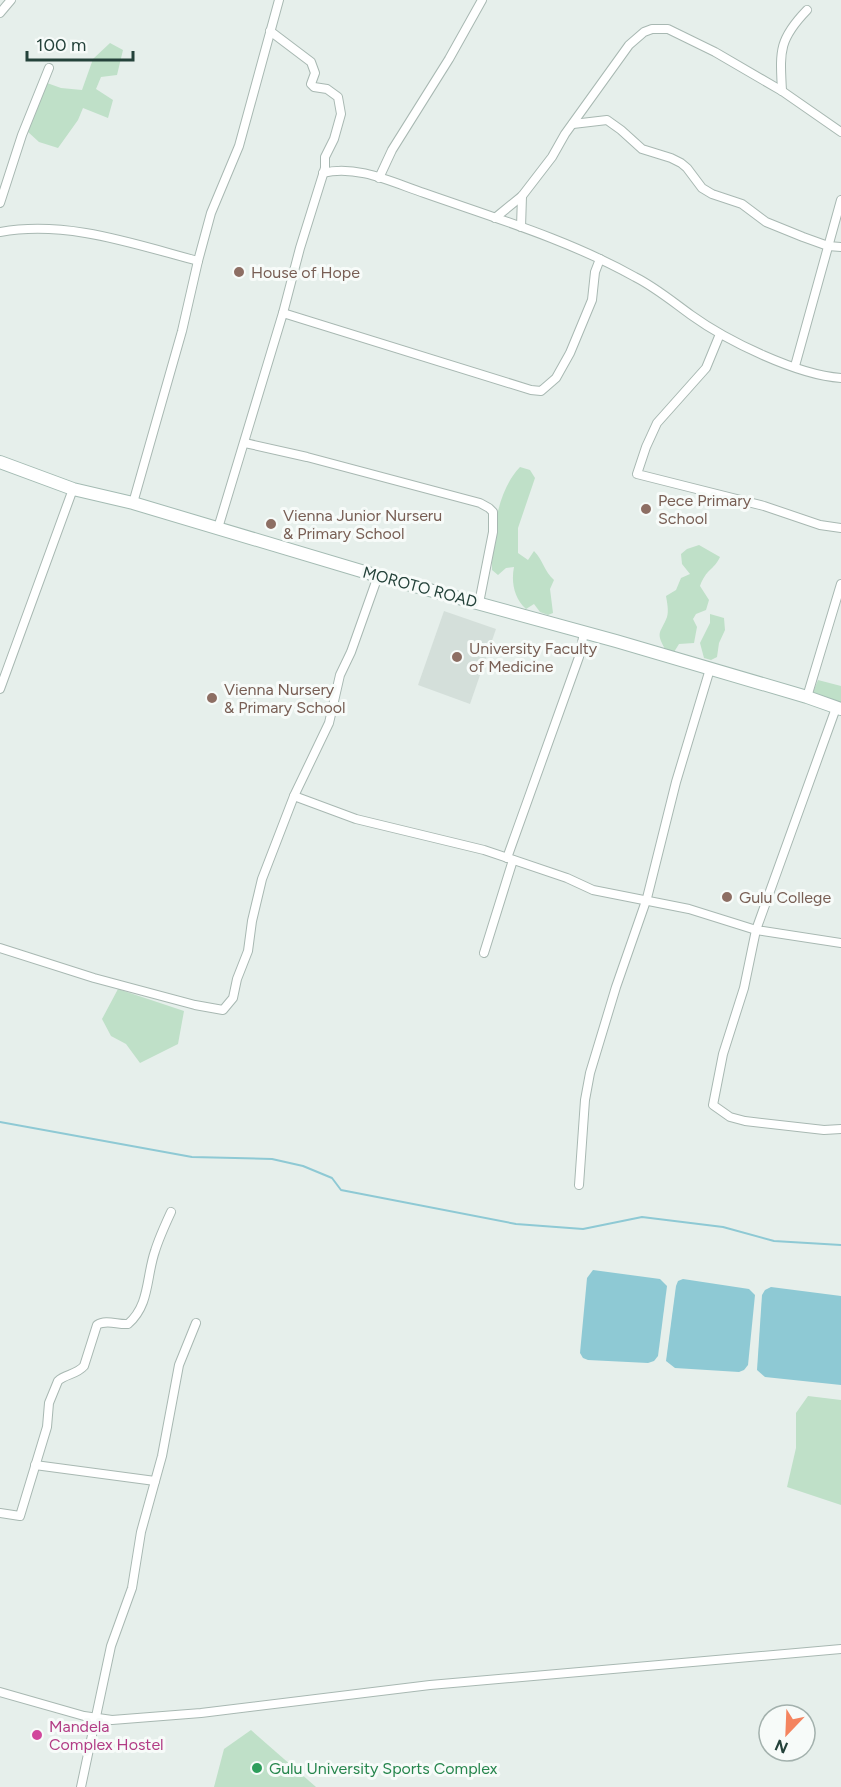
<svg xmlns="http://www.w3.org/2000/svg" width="841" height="1787" viewBox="0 0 841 1787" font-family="Figtree,sans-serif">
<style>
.built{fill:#d4dfda}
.green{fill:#bfe0c8}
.water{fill:#8ec9d4}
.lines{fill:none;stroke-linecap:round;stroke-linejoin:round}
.stream{stroke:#8ec9d4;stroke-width:2}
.minor-casing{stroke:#a8b8b2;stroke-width:10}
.secondary-casing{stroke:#a4bbb3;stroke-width:14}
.minor{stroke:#fff;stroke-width:8}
.secondary{stroke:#fff;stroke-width:12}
.education-dot{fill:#8d6e63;stroke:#f7fbf9;stroke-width:2}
.hotel-dot{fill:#d1479c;stroke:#f7fbf9;stroke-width:2}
.leisure-dot{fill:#2e9e5b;stroke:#f7fbf9;stroke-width:2}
.labels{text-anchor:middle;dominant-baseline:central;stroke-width:6;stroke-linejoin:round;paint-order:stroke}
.education-label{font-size:16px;fill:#785e54;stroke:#f7fbf9;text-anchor:start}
.street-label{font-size:16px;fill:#24423a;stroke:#f7fbf9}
.hotel-label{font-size:16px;fill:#b23c85;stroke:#f7fbf9;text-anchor:start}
.leisure-label{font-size:16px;fill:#27864d;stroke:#f7fbf9;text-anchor:start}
</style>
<rect width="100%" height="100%" fill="#e6efeb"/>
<polygon class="built" points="444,611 496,629 470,704 418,685"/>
<g class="green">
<polygon points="110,43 123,50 117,75 101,77 96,89 113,100 108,118 83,108 78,120 58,148 39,142 27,131 47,83 61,88 82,90 93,59"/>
<path d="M520 467 530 470 535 478 518 528V553L528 560 534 551C543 560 544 571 554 580L550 589 553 613 548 615 540 612 534 604 526 609C514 598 511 582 514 567L506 568 498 575 492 570C492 537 496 492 520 467Z"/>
<path d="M699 545 720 557C714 570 706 569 700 586L709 600 706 610 696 614 693 619 697 627 694 643 679 644 674 652 665 649C655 631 661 633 667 617 669 611 667 602 666 596L676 590 681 578 690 574 682 564 681 554 687 549Z"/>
<polygon points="710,614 724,618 725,630 719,643 717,657 711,660 704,658 700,643 710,623"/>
<polygon points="818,680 841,686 841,707 811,697"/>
<polygon points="118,989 184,1011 178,1044 140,1063 126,1044 111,1036 102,1019"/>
<polygon points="808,1396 841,1400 841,1505 787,1487 796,1448 796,1413"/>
<polygon points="251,1730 316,1787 214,1787 224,1749"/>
</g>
<g class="water">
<polygon points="593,1270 660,1279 667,1286 658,1356 654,1361 648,1363 588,1360 583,1358 580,1353 587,1278"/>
<polygon points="683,1279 749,1289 755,1295 748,1365 744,1370 739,1372 675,1368 666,1361 676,1286 678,1281"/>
<polygon points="771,1287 841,1296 841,1385 765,1377 757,1370 762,1295 765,1290"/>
</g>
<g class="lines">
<polyline class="stream" points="0,1122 192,1157 272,1159 303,1166 332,1178 341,1190 516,1224 583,1229 642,1217 723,1227 774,1241 841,1245"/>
<defs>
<g id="minor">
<polyline points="0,13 11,0"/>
<polyline points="270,31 311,62 315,73 311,84 314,87 327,89 338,97 341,114 334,139 325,157 325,168 300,248 283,313"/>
<path d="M782 91C780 52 778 40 807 10"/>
<polyline points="573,124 607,120 621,130 642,149 671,158 681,163 687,168 702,188 712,194 742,204 766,222 803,237 828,246 841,247"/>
<path d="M323 173C356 164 394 183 424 193 495 218 569 240 635 277 655 287 673 302 691 315 727 341 797 375 841 378"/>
<polyline points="379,178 392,150 449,59 482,0"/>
<polyline points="0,203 22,135 49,68"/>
<polyline points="495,218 522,196 552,157 565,134 629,45 644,32 652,29 668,29 715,52 782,91 841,132"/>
<polyline points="521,227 522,196"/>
<path d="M0 232C67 220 134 244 198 261"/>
<polyline points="720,334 706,368 657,423 646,447 637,474 764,506 820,525 841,528"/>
<polyline points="795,366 841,200"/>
<polyline points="245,443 307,457 480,503 489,508 493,512 493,532 479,603"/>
<polyline points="133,503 182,331 198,261 211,213 239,146 279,0"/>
<polyline points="218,528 283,313 531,390 541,391 556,378 570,353 592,300 595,272 600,259"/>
<polyline points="0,689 73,489"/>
<polyline points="807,697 841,584"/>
<polyline points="836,708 756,930 744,988 723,1054 713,1105 730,1117 745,1121 824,1130 841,1129"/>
<polyline points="294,796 356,819 484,850 567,878 593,890 689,909 756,930 841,943"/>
<polyline points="507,858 579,657 584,633"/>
<polyline points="0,948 94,978 195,1005 223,1010 233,998 237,979 248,951 252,921 262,879 294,796 329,723 340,675 351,652 378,576"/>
<polyline points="484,953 513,860"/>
<polyline points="579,1185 585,1100 590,1073 616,987 647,898 676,782 710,669"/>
<polyline points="35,1465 155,1481"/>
<path d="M0 1513 20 1516 47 1427 49 1403 58 1381C65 1374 76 1375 84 1366L97 1325C106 1319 118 1325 128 1324 150 1305 146 1277 155 1251 159 1238 165 1225 171 1212"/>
<polyline points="0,1692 84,1716 112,1720 201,1713 430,1685 841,1649"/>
<polyline points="81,1787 111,1646 132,1588 141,1532 162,1456 179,1365 196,1323"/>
</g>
<polyline id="secondary" points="0,462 73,489 133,503 378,576 616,641 807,697 841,709"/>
</defs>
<use href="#minor" class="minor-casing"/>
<use href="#secondary" class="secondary-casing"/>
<use href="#minor" class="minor"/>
<use href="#secondary" class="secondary"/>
</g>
<g class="education-dot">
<circle cx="239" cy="272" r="6"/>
<circle cx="646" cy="509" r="6"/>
<circle cx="271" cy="524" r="6"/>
<circle cx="457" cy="657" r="6"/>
<circle cx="212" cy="698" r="6"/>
<circle cx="727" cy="897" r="6"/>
</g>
<circle class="hotel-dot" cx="37" cy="1735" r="6"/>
<circle class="leisure-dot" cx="257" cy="1768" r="6"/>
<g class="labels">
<g class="education-label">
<text x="251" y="272">House of Hope</text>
<text x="658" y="500">Pece Primary<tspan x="658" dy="18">School</tspan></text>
<text x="283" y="515">Vienna Junior Nurseru<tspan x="283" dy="18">&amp; Primary School</tspan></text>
<text x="469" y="648">University Faculty<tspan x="469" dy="18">of Medicine</tspan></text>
<text x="224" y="689">Vienna Nursery<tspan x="224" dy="18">&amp; Primary School</tspan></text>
<text x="739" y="897">Gulu College</text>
</g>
<g class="street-label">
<text transform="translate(420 587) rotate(15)">MOROTO ROAD</text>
</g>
<g class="hotel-label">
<text x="49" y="1726">Mandela<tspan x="49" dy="18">Complex Hostel</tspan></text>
</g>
<g class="leisure-label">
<text x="269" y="1768">Gulu University Sports Complex</text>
</g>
</g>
<g transform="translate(787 1733) rotate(203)"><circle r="28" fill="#f7fbf9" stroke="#a3b1ad" stroke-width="1.5"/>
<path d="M0-4.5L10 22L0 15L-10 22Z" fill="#f4845f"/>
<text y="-9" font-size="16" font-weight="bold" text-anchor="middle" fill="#24423a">N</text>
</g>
<path d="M27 51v9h106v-9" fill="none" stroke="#24423a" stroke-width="3"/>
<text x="36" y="51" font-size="18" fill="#24423a" stroke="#f7fbf9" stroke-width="4.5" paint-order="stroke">100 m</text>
</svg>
